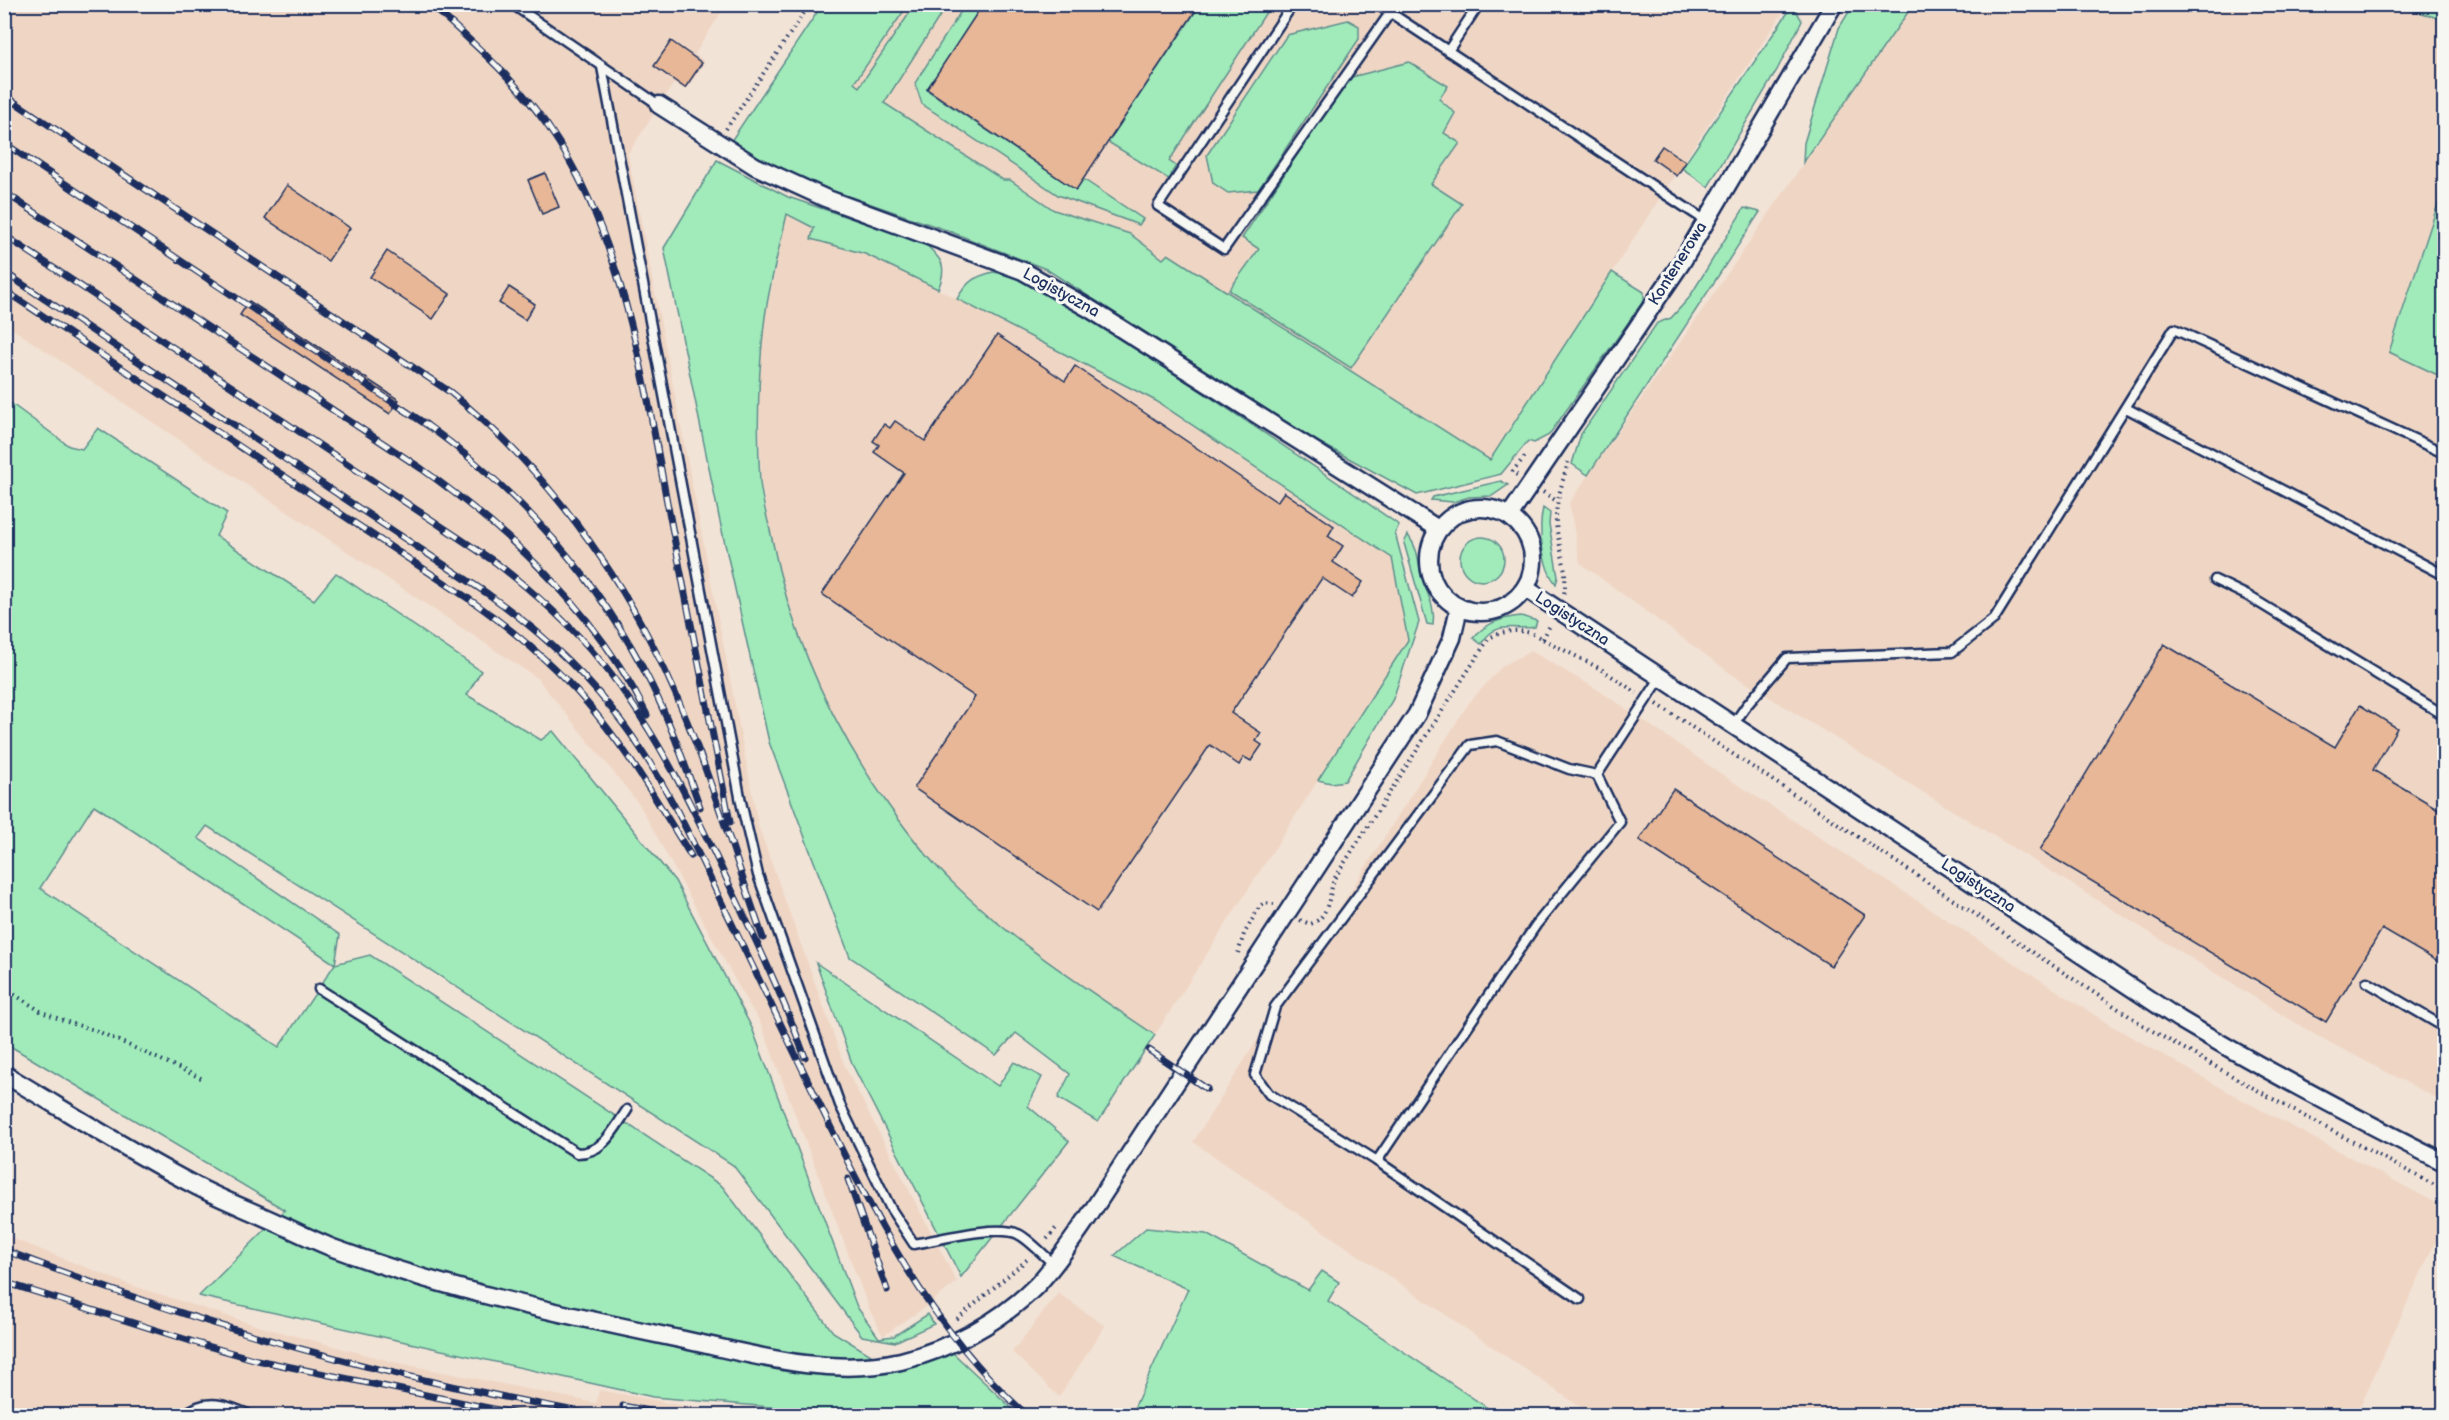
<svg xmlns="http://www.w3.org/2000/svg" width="2449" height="1420" viewBox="0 0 2449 1420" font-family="'Balsamiq Sans',sans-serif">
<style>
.built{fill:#efd6c4}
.green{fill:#a1ebba;stroke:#5e8d8c;stroke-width:1.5;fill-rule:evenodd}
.building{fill:#e7b797;stroke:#1b2f5e;stroke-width:1.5}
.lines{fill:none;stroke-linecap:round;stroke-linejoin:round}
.lane-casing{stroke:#1b2f5e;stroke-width:13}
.street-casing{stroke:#1b2f5e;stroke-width:21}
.path{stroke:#1b2f5e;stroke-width:4;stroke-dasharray:1.5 4.5;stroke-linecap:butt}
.lane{stroke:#f6f6f2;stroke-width:8}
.street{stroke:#f6f6f2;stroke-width:16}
.rail-casing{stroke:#1b2f5e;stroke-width:7}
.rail{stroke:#f6f6f2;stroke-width:4.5;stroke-dasharray:14;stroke-linecap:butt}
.labels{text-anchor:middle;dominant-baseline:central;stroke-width:6;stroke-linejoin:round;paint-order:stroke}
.street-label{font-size:16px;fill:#1b2f5e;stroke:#f6f6f2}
</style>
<rect width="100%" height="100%" fill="#f2e3d7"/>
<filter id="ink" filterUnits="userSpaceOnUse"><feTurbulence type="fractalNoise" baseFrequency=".0167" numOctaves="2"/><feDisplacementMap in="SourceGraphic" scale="12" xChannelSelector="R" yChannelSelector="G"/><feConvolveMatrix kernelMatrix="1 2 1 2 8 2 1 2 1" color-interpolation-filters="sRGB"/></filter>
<g filter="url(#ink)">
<g class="built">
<polygon points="2397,4 2444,20 2444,186 2389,351 2444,377 2444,1102 2317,1036 1730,673 1580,563 1569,503 1913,5"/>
<polygon points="4,5 726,5 695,54 705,62 686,90 674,83 628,154 759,828 846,1069 957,1282 924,1308 883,1336 870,1311 760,1022 747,1002 639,804 537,678 5,324"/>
<polygon points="906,5 1788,5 1656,204 1491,460 1168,254 1141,289 1003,181 854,84"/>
<polygon points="787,214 814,228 811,239 865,254 946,293 1156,401 1392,558 1408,640 1155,1035 1038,956 1004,930 951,881 913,839 861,766 831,714 810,668 781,583 761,483 759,388 764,323"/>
<polygon points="1531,651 1600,691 1726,777 2107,1023 2250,1104 2444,1207 2444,1223 2356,1415 1592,1415 1193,1142 1468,704 1502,666"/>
<polygon points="4,1235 128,1284 262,1327 394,1362 596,1403 599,1390 734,1415 5,1415"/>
<polygon points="1058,1293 1105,1326 1059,1397 1012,1352"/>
</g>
<g class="green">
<polygon points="822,5 908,5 854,83 859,87 915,5 947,5 884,103 1003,180 1010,180 1054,210 1130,234 1163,259 1168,254 1490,460 1612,272 1644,292 1644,300 1549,435 1534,443 1528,441 1501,474 1417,495 1313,439 1046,269 946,230 796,178 731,141"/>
<polygon points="965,5 983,5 927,90 1076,190 1083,179 1143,219 1139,225 1058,195 922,104 915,83"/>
<polygon points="1200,5 1242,5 1267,11 1169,161 1176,166 1171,174 1172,175 1170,180 1108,142"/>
<polygon points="1793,5 1802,21 1777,70 1708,187 1682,168"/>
<polygon points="1853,5 1913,5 1803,163 1804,143 1839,28"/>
<polygon points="2397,5 2444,5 2444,20"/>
<polygon points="1348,20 1359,26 1359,39 1258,190 1228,193 1213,183 1207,155 1287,35"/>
<polygon points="1409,62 1448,86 1439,99 1455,113 1444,133 1460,143 1431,184 1462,204 1351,368 1229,290 1259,249 1242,238 1348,78"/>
<path d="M717 160 788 197 924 243C942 259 948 266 938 289L865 254 811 239 814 228 787 214C779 250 768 288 764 325 758 376 757 430 760 482 762 501 768 520 772 539 792 638 831 725 889 806 908 833 928 859 952 882 1013 942 1084 987 1155 1035L1098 1122 1058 1098 1070 1074 1016 1033 996 1055 850 957 769 742 719 517 664 248Z"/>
<polygon points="2444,186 2444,378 2389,352"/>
<polygon points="1744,208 1760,212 1588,475 1572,464 1581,434 1657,323 1671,318 1689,298"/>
<path d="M993 272C1038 280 1091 320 1129 344 1220 403 1310 463 1399 525L1395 533 1419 622 1393 699 1345 781 1331 783 1318 780 1408 640 1392 558 1156 401 957 299C967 281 974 277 993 272Z"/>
<path d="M5 399 69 446 82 449 98 428 227 513 216 536 314 600 336 573 481 671 467 695 541 740 553 731 675 881 752 1028 857 1307 879 1338 894 1336 928 1314 934 1324 895 1342 862 1336 733 1165 207 826 198 838 340 935 335 964 370 955 722 1186 833 1332 892 1368 951 1351 1019 1415H864L653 1397 199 1296 285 1210 5 1043ZM94 805 335 964 279 1047 40 888Z"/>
<polygon points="1501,481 1508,485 1492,496 1469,497 1453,502 1431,500 1433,497"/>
<path d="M1543 508 1550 513 1549 524 1558 577 1556 584C1542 567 1538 529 1543 508Z"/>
<path d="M1408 535C1418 549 1418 558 1421 575 1426 593 1436 605 1433 625L1427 624 1404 543Z"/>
<circle cx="1482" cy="559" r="22"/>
<path d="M1521 616 1537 621 1535 627C1513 631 1497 619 1481 644L1473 638C1486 623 1501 618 1521 616Z"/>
<polygon points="816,963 998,1086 1014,1062 1042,1077 1028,1106 1069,1141 961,1277 853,1066"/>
<polygon points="1146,1228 1206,1234 1308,1290 1322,1271 1339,1282 1328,1301 1498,1415 1131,1415 1188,1289 1114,1256"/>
</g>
<g class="building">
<polygon points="983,4 1200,4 1076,190 927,89"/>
<polygon points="671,41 702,63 685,88 654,66"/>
<polygon points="1662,146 1686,162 1677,176 1653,159"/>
<polygon points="545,173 559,207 542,214 528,180"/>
<polygon points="287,185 350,228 328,261 265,218"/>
<polygon points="387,251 450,294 433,319 370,277"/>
<polygon points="509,287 535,304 525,320 499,303"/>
<polygon points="249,301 399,400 390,414 240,315"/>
<polygon points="997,335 1065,381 1075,366 1277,502 1284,492 1334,526 1328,536 1343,546 1333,562 1363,582 1352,598 1322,578 1231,713 1261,733 1256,741 1262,745 1251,761 1244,757 1239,765 1210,745 1097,912 914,788 975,697 822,594 904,473 874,452 879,445 873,441 884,424 890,428 895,421 925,441"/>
<polygon points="2164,644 2335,747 2360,705 2397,728 2373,770 2445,813 2445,966 2382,929 2326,1022 2040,850"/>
<polygon points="1673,789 1865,915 1831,966 1639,840"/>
</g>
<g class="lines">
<defs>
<g id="lane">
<polyline points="512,4 659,105"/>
<polyline points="1293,4 1158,206 1224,249 1390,13"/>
<polyline points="1377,4 1706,221"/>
<polyline points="1448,51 1479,4"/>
<path d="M602 67 741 802 758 875 840 1105 891 1209 914 1244C937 1240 998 1224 1018 1234 1029 1239 1044 1256 1054 1264"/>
<polyline points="2126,408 2444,575"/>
<polyline points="2215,580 2248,596 2444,715"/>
<polyline points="1733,725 1747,705 1787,658 1952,652 1994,619 2174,329 2444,453"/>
<polyline points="2367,982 2444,1027"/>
<path d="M319 989 577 1153C604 1153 614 1129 627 1110"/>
<polyline points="1377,1161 1536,925 1620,822 1597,775"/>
<polyline points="1580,1299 1377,1161 1269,1094 1255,1075 1275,1007 1470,745 1497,741 1569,769 1597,775 1661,677"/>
<path d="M183 1416C205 1396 228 1405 252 1416"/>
</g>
<g id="street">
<polyline points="659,105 755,166 825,198 1023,271 1090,309 1438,529"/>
<circle cx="1481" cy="560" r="52"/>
<polyline points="1509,516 1682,262 1834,4"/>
<path d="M1525 588 2179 1019C2266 1071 2354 1117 2444 1162"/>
<path d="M4 1074C68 1112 130 1152 196 1186 221 1199 247 1209 273 1221 293 1230 313 1240 333 1248 444 1289 560 1314 675 1338 748 1353 826 1378 901 1361 950 1349 1000 1322 1036 1286 1055 1266 1071 1242 1087 1219L1417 714 1452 638 1459 608"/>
</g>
</defs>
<use href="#lane" class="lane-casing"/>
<use href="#street" class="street-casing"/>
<g class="path">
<polyline points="726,129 810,4"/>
<polyline points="1517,475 1512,472 1527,454"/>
<polyline points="1543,492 1558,502"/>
<path d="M1564 593C1569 569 1558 547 1556 523 1555 502 1563 482 1568 462"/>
<polyline points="1543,639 1550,625"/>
<polyline points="1657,704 2149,1029 2289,1108 2444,1190"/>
<path d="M1300 920 1310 924C1329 919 1329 895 1334 879L1489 638C1503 631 1515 629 1531 633L1601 669 1637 693"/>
<polyline points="1238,953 1244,934 1260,906 1264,903 1274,904"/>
<polyline points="4,988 42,1012 70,1023 95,1030 203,1079"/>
<polyline points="1047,1239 1057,1227"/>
<polyline points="957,1319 1029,1258"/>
</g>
<use href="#lane" class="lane"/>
<use href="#street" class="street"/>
<defs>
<g id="rail">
<path d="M430 4C478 47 525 88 559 143 624 247 645 383 667 502 688 609 709 716 730 822"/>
<path d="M4 95 450 392C534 459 604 550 653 646 700 738 729 841 763 938"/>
<path d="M4 143 427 425C520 492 600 580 651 684 671 724 685 765 700 807"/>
<path d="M4 192 422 469C512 533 598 614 647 715"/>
<path d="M4 235 495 562C530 589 563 618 592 651 651 720 690 801 728 882 756 940 783 997 805 1057"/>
<path d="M4 272 488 594C540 631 586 673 624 725 663 777 690 836 718 895 751 962 783 1030 816 1097 872 1213 930 1330 1028 1416"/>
<path d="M4 290 469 599C516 632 561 670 597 715 633 759 661 808 691 856"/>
<polyline points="1149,1050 1207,1089"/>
<polyline points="848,1179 887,1290"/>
<path d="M4 1250C118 1294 233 1332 350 1362 433 1384 516 1399 600 1416"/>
<polyline points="4,1282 197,1343 257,1360 527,1416"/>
<polyline points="623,1406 674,1416"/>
</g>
</defs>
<use href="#rail" class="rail-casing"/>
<use href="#rail" class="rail"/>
</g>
</g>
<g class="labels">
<g class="street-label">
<text transform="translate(1678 264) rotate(-58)">Kontenerowa</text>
<text transform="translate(1061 293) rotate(29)">Logistyczna</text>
<text transform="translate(1572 619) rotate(33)">Logistyczna</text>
<text transform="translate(1978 886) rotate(33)">Logistyczna</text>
</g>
</g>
<rect width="2449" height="1420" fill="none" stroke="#f6f6f2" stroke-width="24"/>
<rect x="12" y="12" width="2425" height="1396" fill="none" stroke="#1b2f5e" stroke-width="2" filter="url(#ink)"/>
</svg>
